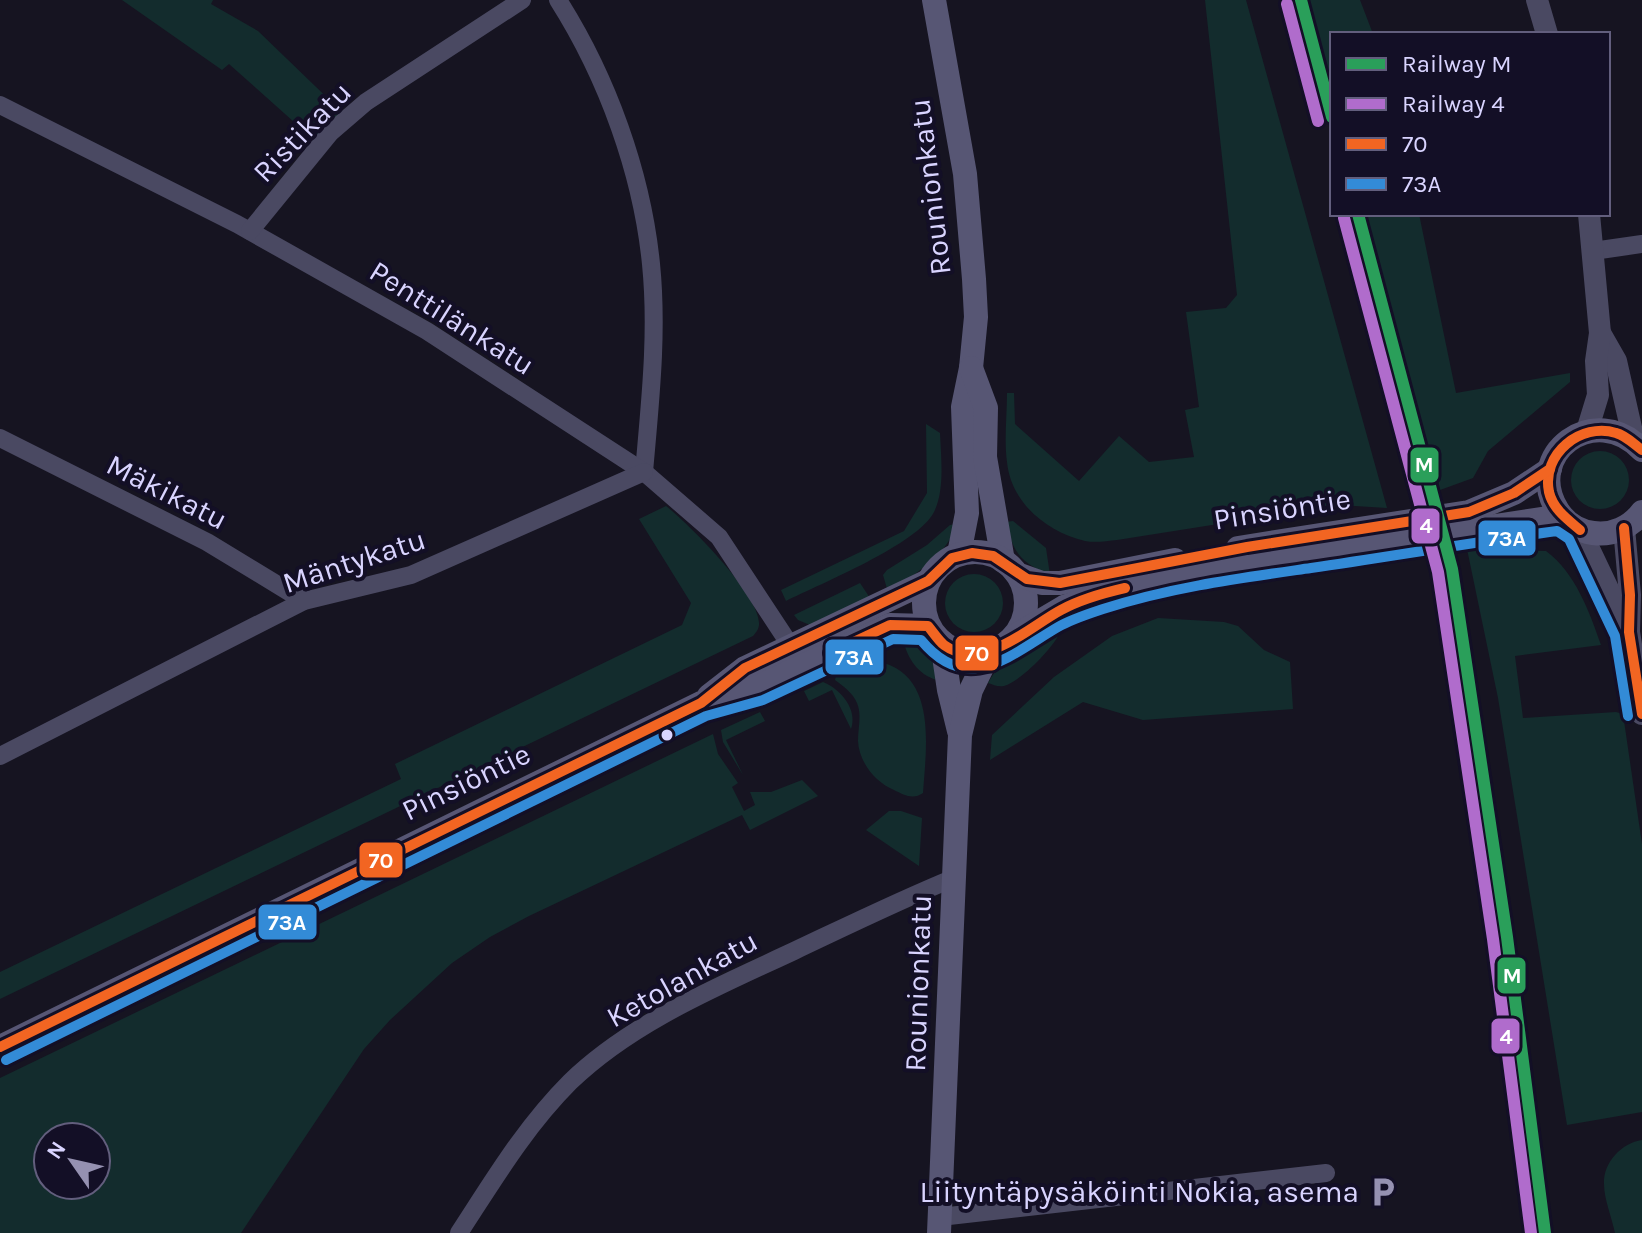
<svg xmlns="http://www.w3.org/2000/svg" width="1642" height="1233" viewBox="0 0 1642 1233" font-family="Karla,sans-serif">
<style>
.green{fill:#132c2d;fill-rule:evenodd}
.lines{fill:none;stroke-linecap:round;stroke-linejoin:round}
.minor{stroke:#4a4962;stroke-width:18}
.tertiary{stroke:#4a4962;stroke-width:22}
.secondary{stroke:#575674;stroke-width:24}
.bus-1-casing{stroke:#130f26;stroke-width:16}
.bus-2-casing{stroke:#130f26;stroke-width:16}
.bus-1{stroke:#f26522;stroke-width:10}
.bus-2{stroke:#338bd7;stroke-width:10}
.rail-1-casing{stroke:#130f26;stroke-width:18}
.rail-2-casing{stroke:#130f26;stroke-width:18}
.rail-1{stroke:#2a9f5a;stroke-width:12}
.rail-2{stroke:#b06ccc;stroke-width:12}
.bus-dot{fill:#d9d4ff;stroke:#130f26;stroke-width:3}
.labels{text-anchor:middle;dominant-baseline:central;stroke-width:8;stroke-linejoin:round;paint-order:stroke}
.street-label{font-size:30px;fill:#d9d4ff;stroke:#130f26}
.poi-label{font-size:30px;fill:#d9d4ff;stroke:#130f26;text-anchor:end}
.line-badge{stroke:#130f26;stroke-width:3}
.badge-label{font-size:22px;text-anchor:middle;font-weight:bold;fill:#fff}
</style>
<rect width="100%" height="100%" fill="#161421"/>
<g class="green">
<polygon points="122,0 213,0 211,4 258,31 342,112 313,139 229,64 222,70"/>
<path d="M1205 0H1246L1387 508 1339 505 1117 540C1107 541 1095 543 1085 541 1047 532 1011 503 1007 462 1004 440 1007 416 1007 393H1014L1015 424 1079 481 1119 436 1149 462 1194 457 1185 410 1199 407 1186 312 1226 308 1237 295Z"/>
<polygon points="1309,0 1360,0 1373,34 1332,34 1332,86"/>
<polygon points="1366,214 1419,214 1456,393 1570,373 1570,382 1488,451 1473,478 1440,490"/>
<path d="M926 424 940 433C941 457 945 490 934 512 918 544 820 584 786 601L781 590 904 531 927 493Z"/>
<circle cx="1600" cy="480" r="29"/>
<path d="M666 506C688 523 762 597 759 625 758 631 756 632 753 636L0 999V972L401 779 395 764 682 625 691 603 639 519Z"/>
<path d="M1013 521 1046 548 1050 575C1021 563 1013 553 1006 522Z"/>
<path d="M956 524C948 556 913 575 888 592L883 575 887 570 927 545 950 525Z"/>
<path d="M1467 549 1546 551C1575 572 1590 613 1601 645L1515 656 1523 718 1616 712 1623 714 1642 844V1112L1567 1125 1498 698Z"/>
<circle cx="974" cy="603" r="29"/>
<polygon points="860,583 872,601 810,625 798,620 794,615"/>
<polygon points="1158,618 1224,622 1238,626 1264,650 1290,662 1293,709 1143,720 1083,702 990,760 992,735 1054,677 1112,636"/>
<path d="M1057 626 1058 636C1050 651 1022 679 1007 685 1000 688 994 685 988 683 1002 656 1031 640 1057 626Z"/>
<path d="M903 639C927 644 933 658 937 680 918 675 907 658 903 639Z"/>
<path d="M884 663C937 679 926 749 923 793 913 800 904 795 894 790 875 782 859 762 858 741 858 728 862 715 857 703 853 693 843 686 835 680L836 676 868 664Z"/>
<path d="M823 682C841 689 858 710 851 729L832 690 809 701 804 691Z"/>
<polygon points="760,712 765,721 726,740 743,775 723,742 721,730"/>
<path d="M713 734 718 754 738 783 732 787 744 811 755 805 750 792H771L802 780 818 796 750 830 742 815 529 916 490 937 452 963 390 1020 364 1049 241 1233H0V1078ZM96 1137V1185H48V1137Z"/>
<polygon points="889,811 901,811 922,818 919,866 866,830"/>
<path d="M1642 1140V1233H1615C1612 1218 1604 1199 1604 1184 1603 1162 1622 1143 1642 1140Z"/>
</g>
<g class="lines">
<g class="minor">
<path d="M558 0C607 77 642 173 651 264 658 333 650 403 644 472"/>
<polyline points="0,105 237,224 427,331 644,472 719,537 796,654"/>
<polyline points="250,231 330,133 366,102 522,0"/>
<polyline points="1593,251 1642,244"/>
<polyline points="0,438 207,542 304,601"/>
<polyline points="0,756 304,601 411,575 644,472"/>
<polyline points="940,1217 1326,1173"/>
<path d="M459 1233C493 1181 525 1127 570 1082 632 1022 717 987 794 951 847 926 900 900 954 878"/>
</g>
<g class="tertiary">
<polyline points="1537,0 1547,34"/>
<polyline points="1600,333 1616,361 1634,441"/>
<polyline points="1587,431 1598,395 1596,361 1600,333 1589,214"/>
<polyline points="1624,528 1630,595 1629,632 1642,714"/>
<polyline points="1580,530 1628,631"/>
</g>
<g class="secondary">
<polyline points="934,0 965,174 974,279 976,317 971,368 963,407 967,513 959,554"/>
<polyline points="971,368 986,408 985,457 1003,561"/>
<path d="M1642 450C1595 400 1522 454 1558 511 1566 523 1579 531 1593 533 1612 536 1631 527 1642 512"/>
<polyline points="1238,548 1469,512 1514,493 1550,469"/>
<circle cx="975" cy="603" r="51"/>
<polyline points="1017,574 1042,583 1060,583 1175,560"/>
<polyline points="1015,636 1064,607 1112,591 1193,572 1561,516"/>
<polyline points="942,643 949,690 959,731"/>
<polyline points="709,696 745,668 928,581"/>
<polyline points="0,1047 701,703 758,687 890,625 928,626"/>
<polyline points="939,1233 960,735 971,690 989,653"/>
</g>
<defs>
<g id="bus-1">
<polyline points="1624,528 1630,595 1629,632 1642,714"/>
<path d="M1580 530C1567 519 1553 509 1549 492 1541 454 1581 422 1616 433 1625 435 1634 444 1642 450"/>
<path d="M830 653 890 625 928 626C933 632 938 640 944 645 982 673 1029 627 1061 610 1081 599 1103 593 1125 588"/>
<polyline points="0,1047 701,703 745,668 928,581 952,558 972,553 993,556 1027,579 1060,583 1247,547 1469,512 1514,493 1550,469"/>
</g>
<path id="bus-2" d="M6 1060 706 716 763 700 893 639 921 640C968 697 1010 655 1058 627 1072 619 1088 614 1103 609 1171 587 1241 578 1311 568 1393 556 1475 542 1557 531L1569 539 1615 636 1628 716"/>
</defs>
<use href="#bus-1" class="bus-1-casing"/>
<use href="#bus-2" class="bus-2-casing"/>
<use href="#bus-1" class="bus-1"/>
<use href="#bus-2" class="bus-2"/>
<defs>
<g id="rail-1">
<polyline points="1301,0 1332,117"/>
<polyline points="1358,214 1452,569 1507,937 1545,1233"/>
</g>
<g id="rail-2">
<polyline points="1287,4 1318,121"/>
<polyline points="1344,218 1438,572 1493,939 1531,1233"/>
</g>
</defs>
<use href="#rail-1" class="rail-1-casing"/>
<use href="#rail-2" class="rail-2-casing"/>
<use href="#rail-1" class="rail-1"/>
<use href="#rail-2" class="rail-2"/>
</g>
<defs>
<symbol id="parking-bare" viewBox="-9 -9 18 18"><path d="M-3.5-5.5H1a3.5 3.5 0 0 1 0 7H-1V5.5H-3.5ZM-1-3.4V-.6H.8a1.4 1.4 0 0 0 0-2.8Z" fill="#9591b1" stroke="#130f26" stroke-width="2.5" paint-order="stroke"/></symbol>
</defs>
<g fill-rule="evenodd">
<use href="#parking-bare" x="1361" y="1170" width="44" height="44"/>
</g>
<circle class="bus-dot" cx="667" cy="735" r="7"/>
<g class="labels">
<g class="street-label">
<text transform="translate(302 132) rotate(-46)">Ristikatu</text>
<text transform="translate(930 187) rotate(-97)">Rounionkatu</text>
<text transform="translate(452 318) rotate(32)">Penttilänkatu</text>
<text transform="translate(167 492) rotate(27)">Mäkikatu</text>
<text transform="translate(1282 509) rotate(-9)">Pinsiöntie</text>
<text transform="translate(354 561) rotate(-18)">Mäntykatu</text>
<text transform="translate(466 782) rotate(-26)">Pinsiöntie</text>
<text transform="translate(682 979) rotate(-29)">Ketolankatu</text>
<text transform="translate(918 983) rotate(-88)">Rounionkatu</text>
</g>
<g class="poi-label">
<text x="1359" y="1192">Liityntäpysäköinti Nokia, asema</text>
</g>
</g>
<g class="line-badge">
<rect x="1409" y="446" width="31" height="38" rx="8" fill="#2a9f5a"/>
<rect x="1410" y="507" width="31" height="38" rx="8" fill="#b06ccc"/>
<rect x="1477" y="519" width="60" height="38" rx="8" fill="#338bd7"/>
<rect x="954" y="634" width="46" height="38" rx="8" fill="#f26522"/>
<rect x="824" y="638" width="61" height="38" rx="8" fill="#338bd7"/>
<rect x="358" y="841" width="46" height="38" rx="8" fill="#f26522"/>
<rect x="257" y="903" width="61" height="38" rx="8" fill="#338bd7"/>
<rect x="1496" y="956" width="31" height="39" rx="8" fill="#2a9f5a"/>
<rect x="1490" y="1017" width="31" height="38" rx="8" fill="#b06ccc"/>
</g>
<g class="badge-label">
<text x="1424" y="472">M</text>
<text x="1426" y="533">4</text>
<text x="1507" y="546">73A</text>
<text x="977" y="661">70</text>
<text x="854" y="665">73A</text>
<text x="381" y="868">70</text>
<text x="287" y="930">73A</text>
<text x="1512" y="983">M</text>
<text x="1506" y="1044">4</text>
</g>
<rect x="1330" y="32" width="280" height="184" fill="#130f26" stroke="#625e7d" stroke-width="2"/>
<rect x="1346" y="58" width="40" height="12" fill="#2a9f5a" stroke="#625e7d" stroke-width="2"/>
<text x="1402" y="72" font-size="24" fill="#d9d4ff">Railway M</text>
<rect x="1346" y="98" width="40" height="12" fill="#b06ccc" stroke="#625e7d" stroke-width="2"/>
<text x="1402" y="112" font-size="24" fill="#d9d4ff">Railway 4</text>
<rect x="1346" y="138" width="40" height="12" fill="#f26522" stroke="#625e7d" stroke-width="2"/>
<text x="1402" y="152" font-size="24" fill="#d9d4ff">70</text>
<rect x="1346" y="178" width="40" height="12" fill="#338bd7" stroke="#625e7d" stroke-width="2"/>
<text x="1402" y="192" font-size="24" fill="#d9d4ff">73A</text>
<g transform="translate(72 1161) rotate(304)"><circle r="38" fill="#130f26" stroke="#625e7d" stroke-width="2"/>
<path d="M0-6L14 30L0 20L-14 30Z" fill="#9591b1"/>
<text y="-12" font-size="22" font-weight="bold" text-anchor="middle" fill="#d9d4ff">N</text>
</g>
</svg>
